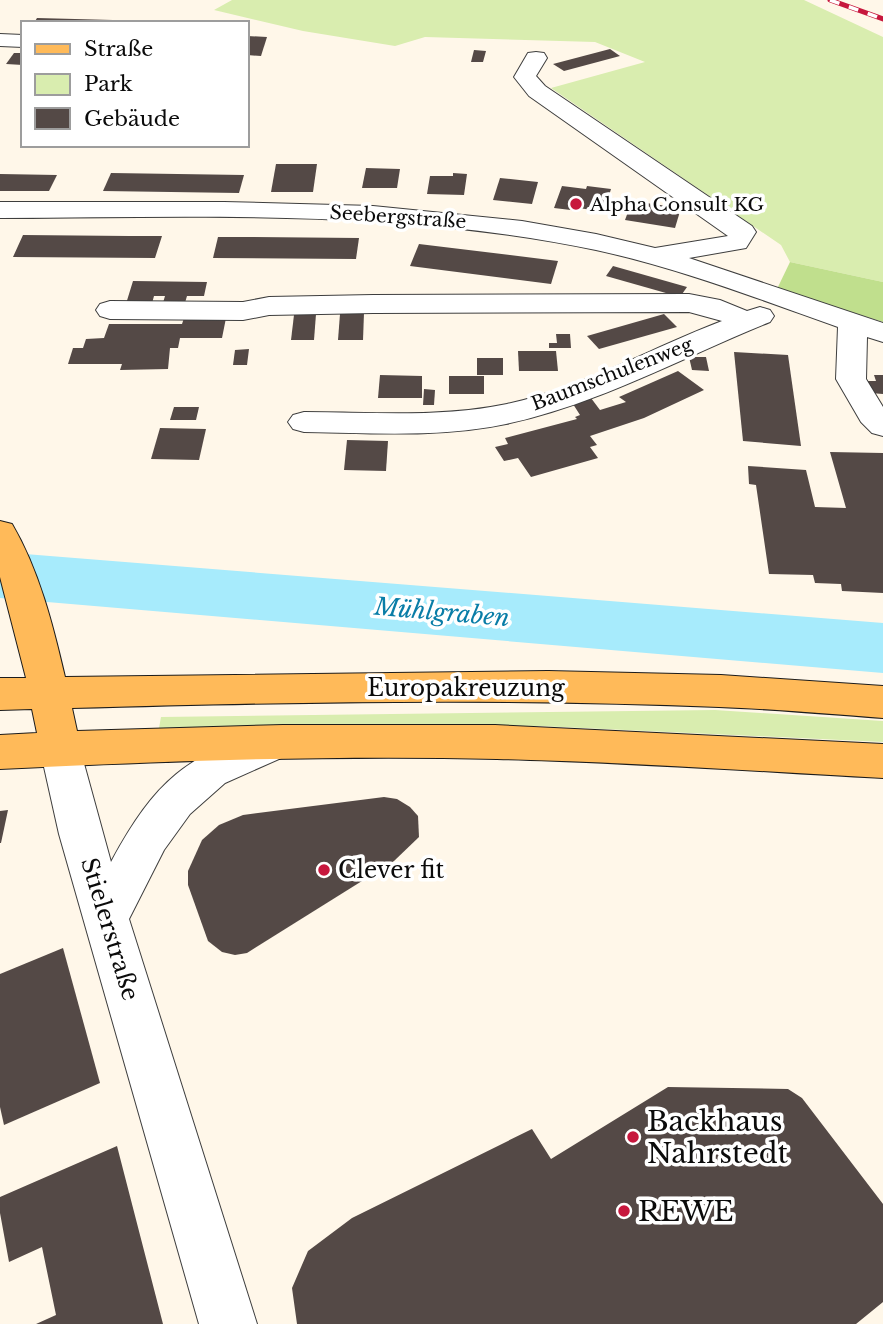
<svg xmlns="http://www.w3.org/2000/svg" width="883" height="1324" viewBox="0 0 883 1324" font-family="'Libre Baskerville',serif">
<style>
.green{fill:#d9edaf}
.forest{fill:#c0df8d}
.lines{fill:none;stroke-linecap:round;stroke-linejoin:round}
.river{fill:#a7ebfc;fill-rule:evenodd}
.building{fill:#544946}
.minor-casing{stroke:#3e3e3e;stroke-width:2}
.major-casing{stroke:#1c1c1c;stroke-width:2}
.minor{fill:#fff;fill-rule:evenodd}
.major{fill:#ffba59;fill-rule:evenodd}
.rail-casing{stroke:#c7173d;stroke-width:5}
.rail{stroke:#fff;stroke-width:3.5;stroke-dasharray:10;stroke-linecap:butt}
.poi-dot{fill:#c7173d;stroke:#fff;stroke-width:2.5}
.labels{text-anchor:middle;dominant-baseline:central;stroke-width:7;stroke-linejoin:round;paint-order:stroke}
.far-poi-label{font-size:19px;fill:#0b0b0b;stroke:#fff;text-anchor:start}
.far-street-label{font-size:19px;fill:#0b0b0b;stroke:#fff}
.street-label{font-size:23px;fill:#0b0b0b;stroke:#fff}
.poi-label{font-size:23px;fill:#0b0b0b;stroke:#fff;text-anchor:start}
.water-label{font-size:24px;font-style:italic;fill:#097da7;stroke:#fff}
.near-poi-label{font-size:28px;fill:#0b0b0b;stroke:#fff;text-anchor:start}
</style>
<rect width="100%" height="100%" fill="#fff7e9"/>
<g class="green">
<polygon points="232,0 804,0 883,37 883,282 790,262 781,245 551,88 645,62 595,42 425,37 395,46 303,31 214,10"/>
<polygon points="715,710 883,721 883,742 539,726 425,725 159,728 161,717"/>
</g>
<polygon class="forest" points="790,262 883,282 883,322 777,289"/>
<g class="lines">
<polygon class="river" points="0,552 883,623 883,673 0,598"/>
</g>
<g class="building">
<polygon points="37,18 113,20 113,23 34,23"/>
<polygon points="247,36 267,37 261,56 247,55"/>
<polygon points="610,49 620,56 564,71 553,64"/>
<polygon points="474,50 486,51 483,62 471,62"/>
<polygon points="14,53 23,53 23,65 6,64"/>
<polygon points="276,164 317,164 313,192 271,192"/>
<polygon points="366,168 400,169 397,188 362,188"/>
<polygon points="111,173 244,175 239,193 103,191"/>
<polygon points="453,173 467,174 464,195 427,194 430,176 453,176"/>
<polygon points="0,174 57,175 49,191 0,191"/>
<polygon points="500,178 538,182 532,204 493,200"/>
<polygon points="562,186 586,189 587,186 611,189 604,212 579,208 579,211 554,208"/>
<polygon points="632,201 681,208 675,228 625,220"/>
<polygon points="23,235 129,236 162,236 155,258 13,257"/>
<polygon points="218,237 254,237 359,238 356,259 213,258"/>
<polygon points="419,244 452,248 558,261 551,284 410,266"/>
<polygon points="613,266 687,287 680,297 606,276"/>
<polygon points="133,281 207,282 204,296 187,296 184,306 162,306 165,296 154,296 151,307 125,307"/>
<polygon points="364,313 363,340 338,340 340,314"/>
<polygon points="316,314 314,340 291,340 294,315"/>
<polygon points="664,314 677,327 599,349 587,336"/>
<polygon points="184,318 226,318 222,338 180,338 178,348 170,348 168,369 120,370 122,364 68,364 73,348 83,348 86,339 104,338 109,324 182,324"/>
<polygon points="556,334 570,334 571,348 549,348 549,343 557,343"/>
<polygon points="249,349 247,365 233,365 235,350"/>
<polygon points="518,351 556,351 558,371 519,371"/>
<polygon points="734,352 788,355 801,446 743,441"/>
<polygon points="689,357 706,357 709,371 692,370"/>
<rect x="477" y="358" width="26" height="17"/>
<polygon points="678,371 704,390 644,418 590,436 597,445 590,447 598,458 531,477 518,458 504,461 495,447 508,444 505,438 577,419 575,417 580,415 573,404 591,398 600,410 626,402 619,397"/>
<polygon points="380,375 422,376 422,398 378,398"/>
<polygon points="874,375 883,375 883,394 870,393 866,381 876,381"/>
<rect x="449" y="376" width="35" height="18"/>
<polygon points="424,389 435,390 434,405 423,405"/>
<polygon points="174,407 199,407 196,420 170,420"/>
<polygon points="160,428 206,429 199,460 151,459"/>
<polygon points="347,440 388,441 386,471 344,470"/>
<polygon points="830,452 883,453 883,593 842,591 841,584 815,583 813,575 769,574 756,485 749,484 748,466 806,470 815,507 846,508"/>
<polygon points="384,797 397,799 410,807 418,816 419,837 394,861 247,953 235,955 222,952 208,941 188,885 188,871 202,840 219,825 243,815"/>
<polygon points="8,810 1,843 0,843 0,811"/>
<polygon points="63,948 100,1083 4,1125 0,1107 0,974"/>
<polygon points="668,1087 788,1089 802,1098 883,1204 883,1302 856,1324 297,1324 292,1288 308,1251 352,1218 532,1129 551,1159"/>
<polygon points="117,1146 163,1324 36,1324 56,1315 42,1247 9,1262 0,1213 0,1197"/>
</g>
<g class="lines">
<defs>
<g id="minor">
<polygon points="0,34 23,35 23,47 0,46"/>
<path d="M536 52 544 53 547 58 536 76 545 86 752 226 756 232 746 248 689 258 883 323V342L867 337 866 379 883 407V436L872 433 861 422 836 379 838 327C759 299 679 268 596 250 401 209 199 217 0 218V202H224L373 206 522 221 596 234 655 248 728 236 529 96 514 77 528 53Z"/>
<path d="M689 294 720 300 747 311 760 307 770 310 774 316 770 322C683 357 599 404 506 424 440 438 372 433 304 432L293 429 288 422 293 415 304 412C372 412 440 418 507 404 582 388 651 348 722 321L689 312 373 313 269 315 243 320 110 319 100 316 96 310 100 304 110 301 243 302 269 297 373 295Z"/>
<path d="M274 726 288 731 294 743 288 755 225 783 190 814 164 850 129 919 257 1324H199L59 834 40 749 46 737 60 732 74 737 80 749 111 862C156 779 186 756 274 726Z"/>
</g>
<path id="major" d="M0 521 12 524C39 570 53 625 65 677L548 671 721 675 883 686V718C828 714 774 709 719 707 504 698 287 702 72 708L77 731 283 725H495L883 744V778C754 771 626 762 497 759 331 755 166 761 0 769V735L37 733 32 709 0 710V678H26L0 577Z"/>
</defs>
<use href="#minor" class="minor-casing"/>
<use href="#major" class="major-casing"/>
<use href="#minor" class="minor"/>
<use href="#major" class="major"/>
<defs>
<polyline id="rail" points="830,0 883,19"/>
</defs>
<use href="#rail" class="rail-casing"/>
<use href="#rail" class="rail"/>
</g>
<g class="poi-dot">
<circle cx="576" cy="204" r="7"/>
<circle cx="324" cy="870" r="7"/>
<circle cx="633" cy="1137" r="7"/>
<circle cx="624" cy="1211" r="7"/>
</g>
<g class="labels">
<g class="far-poi-label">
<text x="590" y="204">Alpha Consult KG</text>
</g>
<g class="far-street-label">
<text transform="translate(398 217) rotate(4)">Seebergstraße</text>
<text transform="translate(612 374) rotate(-21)">Baumschulenweg</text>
</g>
<g class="street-label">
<text x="466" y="688">Europakreuzung</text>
<text transform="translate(110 929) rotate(73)">Stielerstraße</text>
</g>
<g class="poi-label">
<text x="338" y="870">Clever fit</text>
</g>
<g class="water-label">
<text transform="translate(442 612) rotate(5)">Mühlgraben</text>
</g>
<g class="near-poi-label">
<text x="647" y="1121">Backhaus<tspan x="647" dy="32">Nahrstedt</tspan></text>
<text x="638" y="1211">REWE</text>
</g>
</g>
<rect x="21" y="21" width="228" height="126" fill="#ffffff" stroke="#9d9d9d" stroke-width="2"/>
<rect x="35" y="44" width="35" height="10" fill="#ffba59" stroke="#9d9d9d" stroke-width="2"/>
<text x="84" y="56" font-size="21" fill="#0b0b0b">Straße</text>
<rect x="35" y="74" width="35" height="21" fill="#d9edaf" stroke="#9d9d9d" stroke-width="2"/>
<text x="84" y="91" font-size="21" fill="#0b0b0b">Park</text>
<rect x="35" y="108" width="35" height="21" fill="#544946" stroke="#9d9d9d" stroke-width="2"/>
<text x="84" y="126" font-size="21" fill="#0b0b0b">Gebäude</text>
</svg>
